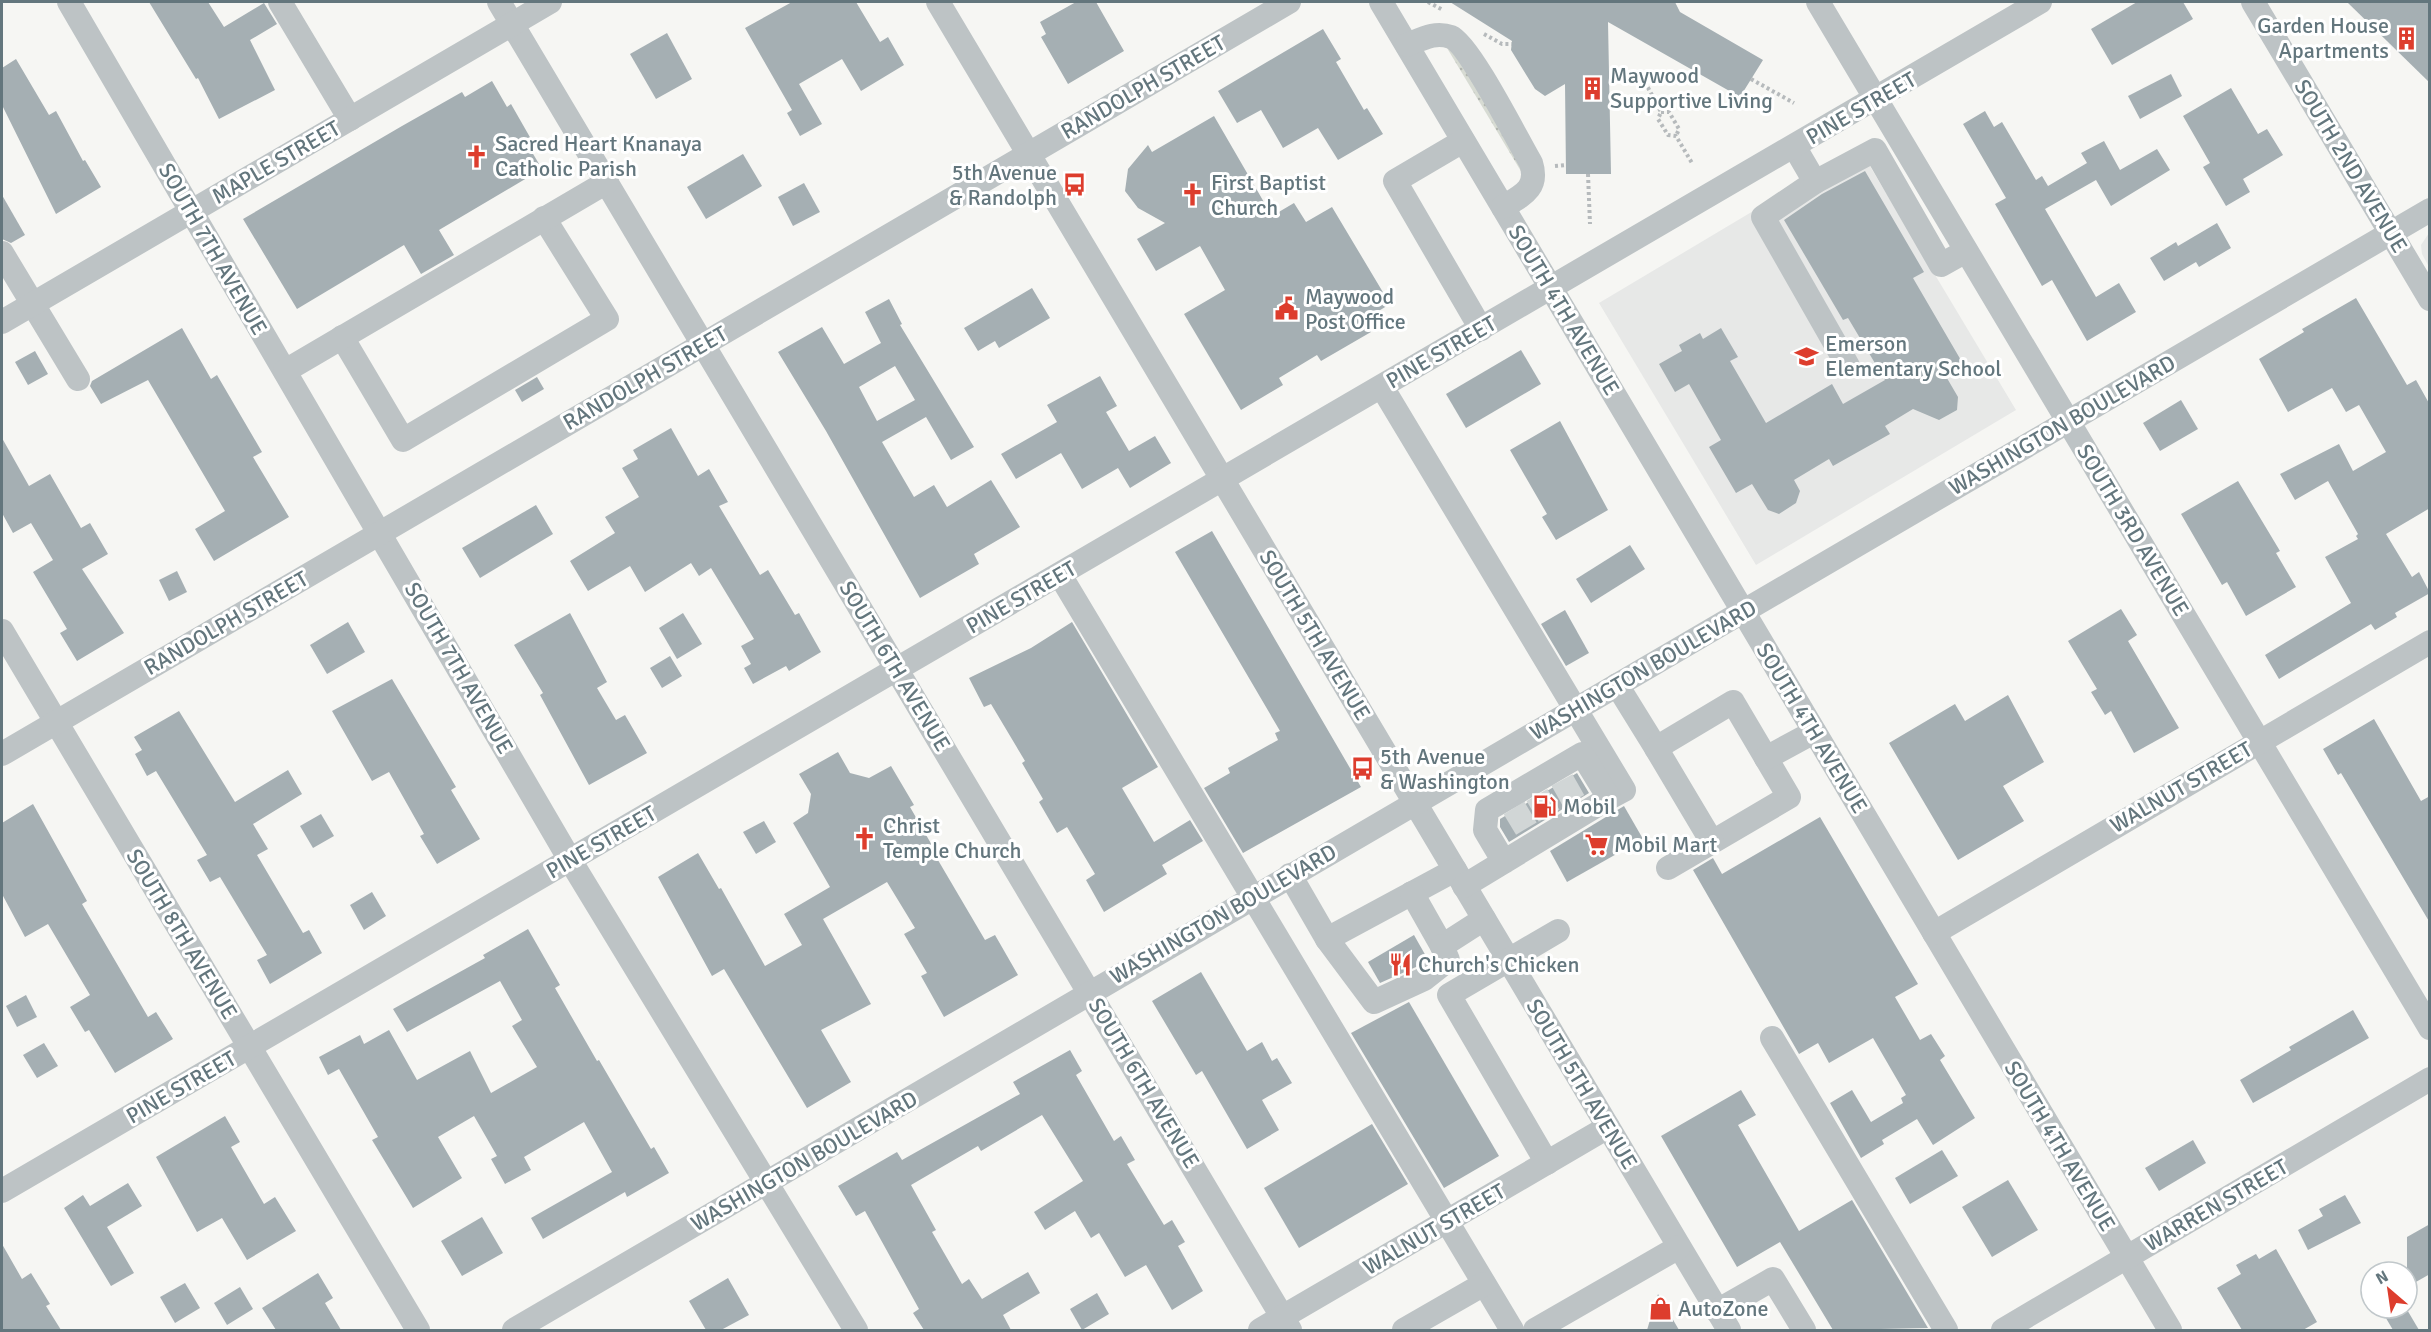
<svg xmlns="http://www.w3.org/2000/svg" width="2431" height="1332" viewBox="0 0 2431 1332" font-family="Signika,sans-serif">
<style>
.built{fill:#e7e8e7}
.grass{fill:url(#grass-dots)}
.building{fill:#a5afb3;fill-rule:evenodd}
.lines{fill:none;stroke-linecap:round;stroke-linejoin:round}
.minor-tunnel{stroke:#d1d6d6;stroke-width:24;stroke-dasharray:24 12;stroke-linecap:butt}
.path{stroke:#b6babc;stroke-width:4;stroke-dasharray:3 3;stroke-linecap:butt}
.minor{stroke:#bdc3c5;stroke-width:24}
.labels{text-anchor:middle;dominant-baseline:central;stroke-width:6;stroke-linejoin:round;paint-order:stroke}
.poi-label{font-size:22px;fill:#63767d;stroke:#fff;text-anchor:start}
.street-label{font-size:22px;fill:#63767d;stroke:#fff}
</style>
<defs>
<pattern id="grass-dots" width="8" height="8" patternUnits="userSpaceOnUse" patternTransform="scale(1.5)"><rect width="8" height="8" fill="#d7dbd3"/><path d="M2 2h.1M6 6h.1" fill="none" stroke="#b2b6b0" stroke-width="1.8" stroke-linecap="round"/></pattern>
</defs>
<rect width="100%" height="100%" fill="#f6f6f3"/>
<g class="built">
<polygon points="1859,148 2016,410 1756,565 1599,303"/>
<polygon points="2429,233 2429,267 2422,254 2421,245"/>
</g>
<polygon class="grass" points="1444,43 1449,43 1525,166 1525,178"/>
<g class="building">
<polygon points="149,2 208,2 224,27 264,3 277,24 250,40 275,90 219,119 198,78 196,79"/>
<polygon points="792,2 856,2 880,42 888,37 904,65 861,91 842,59 799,84 822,124 800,136 787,113 792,110 745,28"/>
<polygon points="1076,2 1096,2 1124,51 1068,84 1041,37 1046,34 1040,22"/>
<polygon points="1450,2 1675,2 1680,12 1763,60 1740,97 1608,22 1611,174 1566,174 1565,84 1545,96 1535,89 1511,50 1512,41"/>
<polygon points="2137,2 2183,2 2193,19 2112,65 2091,29"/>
<polygon points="2347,2 2430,2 2430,83"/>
<polygon points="1323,29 1341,59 1336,62 1364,110 1367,108 1383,134 1338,160 1318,128 1283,148 1261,110 1237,123 1218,91"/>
<polygon points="667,33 692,79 656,99 630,54"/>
<polygon points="16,59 49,115 56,111 83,161 85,160 101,187 56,214 2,105 2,68"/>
<polygon points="2171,74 2182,96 2140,119 2128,96"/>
<polygon points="492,81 507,107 511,104 531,139 526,142 542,169 439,230 454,255 421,274 404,245 297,309 243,219 402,126 462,92 465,97"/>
<polygon points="2231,88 2258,134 2267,129 2283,155 2243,179 2250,192 2226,206 2203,167 2210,163 2183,116"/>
<polygon points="1985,111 1994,127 2002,122 2036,180 2042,176 2048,186 2087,163 2081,153 2104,141 2120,170 2157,149 2170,170 2111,206 2096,180 2045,209 2096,297 2119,283 2136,312 2087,341 2052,280 2042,286 1995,204 2006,198 1963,124"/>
<polygon points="1214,116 1272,216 1294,203 1306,222 1332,207 1390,304 1364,320 1371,332 1321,361 1317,355 1279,378 1283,385 1241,410 1184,314 1225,290 1200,246 1156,271 1137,239 1165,223 1138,208 1125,191 1128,169 1148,145 1152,152"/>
<polygon points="743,154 762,186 706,219 687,187"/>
<polygon points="1865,171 1924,272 1913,278 1962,362 1944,373 1958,397 1957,410 1939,420 1913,409 1885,426 1890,434 1833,466 1829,459 1794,480 1800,491 1796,503 1779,514 1768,510 1752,484 1736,493 1709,447 1721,440 1689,384 1675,392 1659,364 1682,351 1679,345 1700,333 1703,339 1721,328 1738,357 1730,361 1766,423 1832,384 1843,404 1885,380 1848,318 1843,320 1784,220 1822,194"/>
<polygon points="804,183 820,212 793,226 778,197"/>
<polygon points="2,195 25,235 11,243 2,239"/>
<polygon points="2217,223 2231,248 2199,267 2196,262 2164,281 2150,258 2176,242 2178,246"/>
<polygon points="1032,288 1050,318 999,348 995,341 978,351 964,328"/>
<polygon points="2356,298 2407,385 2416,380 2430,405 2430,508 2386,534 2412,577 2419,572 2430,593 2395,613 2397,617 2375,630 2371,624 2279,679 2265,655 2351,603 2325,557 2358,539 2356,536 2358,534 2328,481 2295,500 2280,474 2339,444 2353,471 2386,452 2359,405 2346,412 2332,388 2288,412 2259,359 2304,332 2302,329"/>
<path d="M889 299 902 324 900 325 974 447 951 460 926 417 882 442 914 497 934 485 947 507 991 480 1020 527 974 554 979 564 920 598 826 431 778 352 822 327 844 364 881 343 865 312ZM895 366 915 400 877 421 859 387Z"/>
<polygon points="182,328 211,379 217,375 262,452 253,457 289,517 214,561 195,529 225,511 148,380 101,404 90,386 92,381"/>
<polygon points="1521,350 1541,384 1466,428 1446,394"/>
<polygon points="35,351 48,374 28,385 15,362"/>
<polygon points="1100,376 1117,406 1106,412 1129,451 1155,436 1171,463 1130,488 1118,468 1082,489 1061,453 1016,479 1001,454 1057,422 1047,405"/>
<polygon points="537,377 544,389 522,402 515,390"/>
<polygon points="2181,400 2198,429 2160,451 2143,423"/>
<polygon points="1560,421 1608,510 1556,540 1542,517 1547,514 1510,450"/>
<polygon points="671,428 698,476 709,469 728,502 719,506 760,575 768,570 795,615 799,613 821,652 789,671 786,666 753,684 744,668 751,664 741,646 754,639 711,568 699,576 691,563 645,592 630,566 588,591 570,561 615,533 605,517 639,497 622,468 638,459 633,450"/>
<polygon points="2,438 29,486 50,474 81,528 90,523 108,554 82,569 124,633 77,661 60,633 67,629 33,572 53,560 31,523 13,533 2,513"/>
<polygon points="2238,481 2280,551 2276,553 2296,587 2246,616 2227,582 2222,585 2181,514"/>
<polygon points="536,505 553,534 480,578 462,548"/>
<polygon points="1212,531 1361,787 1243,853 1204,788 1230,773 1228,768 1278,740 1275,733 1280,731 1175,552"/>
<polygon points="1630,545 1645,569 1591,603 1576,579"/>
<polygon points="177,571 187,592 169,601 159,580"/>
<polygon points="2121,609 2137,635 2128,641 2179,728 2134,753 2111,711 2105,715 2091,692 2097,689 2068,641"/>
<polygon points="1565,610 1589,653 1566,666 1541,624"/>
<polygon points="570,613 607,682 597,688 616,720 625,715 647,753 589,785 540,695 543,693 514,645"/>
<polygon points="683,613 702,644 677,659 659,628"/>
<polygon points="348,622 365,652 327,674 310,645"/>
<polygon points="1072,622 1158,767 1122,788 1154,842 1190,820 1203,841 1162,865 1167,874 1104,912 1086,880 1095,874 1067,827 1057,833 1039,802 1043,799 1022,763 1025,761 991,704 984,707 969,678 1031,648"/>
<polygon points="670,656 682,676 662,688 650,668"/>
<polygon points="392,679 456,787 451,790 480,839 437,864 420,836 424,834 389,772 372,781 332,711"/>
<polygon points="2008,695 2044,762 2003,786 2024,821 1958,860 1889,743 1955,704 1965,721"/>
<polygon points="179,711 235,802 288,770 302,794 253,824 268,849 257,855 303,933 309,930 322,953 270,984 257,960 267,955 220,877 210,882 197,860 207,855 156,771 147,776 135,754 142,750 134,737"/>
<polygon points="2374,719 2421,801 2430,796 2430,923 2341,773 2338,775 2323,749"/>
<polygon points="838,752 850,773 869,778 891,766 914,805 910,807 937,854 935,855 985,940 995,935 1018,975 944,1017 921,976 927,973 904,934 915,928 887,882 823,919 871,1004 821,1030 851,1082 807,1108 724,969 712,976 658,877 698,853 719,889 721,888 765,966 802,945 784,914 830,887 793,823 808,813 811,794 799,774"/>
<polygon points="1577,773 1589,793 1509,842 1500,827 1500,819"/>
<polygon points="33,804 87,901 82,904 148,1017 156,1012 173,1039 115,1073 89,1030 85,1032 70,1007 90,995 48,924 25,937 2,894 2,823"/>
<polygon points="1624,806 1643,839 1567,882 1550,851"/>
<polygon points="321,814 334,836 313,848 300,826"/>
<polygon points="1820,817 1918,984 1895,997 1920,1040 1931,1034 1945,1056 1940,1060 1975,1118 1933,1145 1917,1119 1882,1140 1884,1144 1861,1158 1830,1103 1852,1090 1871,1122 1903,1103 1901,1098 1906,1095 1873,1038 1829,1063 1818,1043 1799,1054 1693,870 1713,858 1722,874"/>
<polygon points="764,821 776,842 756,854 743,832"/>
<polygon points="372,892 386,916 364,930 350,905"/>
<polygon points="528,929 560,985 555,988 597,1061 599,1060 651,1149 654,1147 669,1173 627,1197 625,1192 543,1239 531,1218 612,1172 584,1122 524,1157 531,1170 505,1184 491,1159 497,1156 474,1116 438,1137 462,1178 413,1208 372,1140 378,1137 339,1069 328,1075 319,1057 360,1035 364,1044 389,1030 417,1080 470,1051 491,1093 537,1067 512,1026 522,1020 500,981 407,1032 393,1009 485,958 483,955"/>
<polygon points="1414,935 1427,958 1416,967 1380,983 1368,962"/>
<polygon points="1201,972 1247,1051 1262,1042 1272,1061 1277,1058 1292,1083 1262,1100 1279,1130 1247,1149 1202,1071 1196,1075 1152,1001"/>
<polygon points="26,995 37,1017 17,1027 6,1006"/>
<polygon points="1409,1002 1499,1156 1444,1188 1351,1033"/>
<polygon points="2353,1010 2369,1038 2253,1103 2240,1080 2291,1050 2289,1047"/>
<polygon points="44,1043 58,1066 37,1078 23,1055"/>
<polygon points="1070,1050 1082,1071 1076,1075 1114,1141 1121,1136 1135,1160 1127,1164 1164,1225 1172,1220 1185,1242 1178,1246 1203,1291 1172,1310 1146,1265 1125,1277 1099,1233 1091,1238 1075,1211 1045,1230 1034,1212 1083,1181 1042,1115 981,1151 978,1146 911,1185 936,1230 932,1232 962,1284 969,1279 982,1299 1028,1272 1040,1293 1003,1315 1011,1330 924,1330 913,1313 919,1309 865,1211 856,1216 838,1186 897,1152 902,1160 1020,1094 1013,1082"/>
<polygon points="1741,1090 1756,1115 1738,1125 1799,1231 1852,1200 1928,1328 1833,1330 1780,1242 1737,1267 1661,1136"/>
<polygon points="225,1116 240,1142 231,1147 264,1204 275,1197 296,1231 247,1260 222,1218 197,1232 156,1157"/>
<polygon points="1372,1124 1408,1184 1299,1248 1264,1188"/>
<polygon points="2193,1140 2206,1163 2159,1191 2145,1168"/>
<polygon points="1942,1150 1958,1176 1910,1204 1895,1178"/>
<polygon points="2008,1180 2038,1230 1992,1257 1962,1207"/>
<polygon points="128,1183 142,1206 107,1227 134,1273 111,1286 64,1208 83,1195 90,1206"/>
<polygon points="2345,1195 2361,1223 2308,1250 2298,1230 2323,1216 2319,1209"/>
<polygon points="482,1217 503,1253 462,1276 441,1241"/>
<polygon points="2430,1224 2430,1274 2407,1287 2407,1237"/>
<polygon points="2,1244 22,1279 31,1273 50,1304 46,1306 61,1330 2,1330"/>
<polygon points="2276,1249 2317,1322 2303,1330 2242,1330 2217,1288 2241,1274 2236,1265 2256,1254 2259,1259"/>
<polygon points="318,1273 333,1298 325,1303 341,1330 276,1330 262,1308"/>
<polygon points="728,1278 749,1315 721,1330 706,1330 689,1301"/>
<polygon points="185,1283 200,1308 175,1323 160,1297"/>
<polygon points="240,1287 253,1309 227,1325 214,1303"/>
<polygon points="1097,1293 1109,1314 1082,1330 1070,1309"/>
<polygon points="1658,1294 1679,1330 1647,1330"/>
<polygon points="2380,1308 2406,1308 2419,1330 2393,1330"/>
</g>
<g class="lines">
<g class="minor-tunnel">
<polyline points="1562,780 1576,805"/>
<polyline points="1537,795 1551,819"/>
<polyline points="1514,808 1529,833"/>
</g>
<g class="path">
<polyline points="1428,2 1443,10"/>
<polyline points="1484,34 1502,44 1512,44"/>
<polyline points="1751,79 1794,103"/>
<polyline points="1645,82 1661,112 1658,119 1668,135 1676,136 1692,163"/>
<polyline points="1661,112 1669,112 1679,129 1676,136"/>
<polyline points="1555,166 1566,165"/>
<polyline points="1588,174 1590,224"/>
</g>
<g class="minor">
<polyline points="69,2 570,860 856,1330"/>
<polyline points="280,2 350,119"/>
<polyline points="499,2 1290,1330"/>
<polyline points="938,2 1729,1330"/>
<polyline points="1381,2 2170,1330"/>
<polyline points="1818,2 2430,1028"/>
<polyline points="2253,2 2430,299"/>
<path d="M1407 45C1422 39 1435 31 1451 37 1469 44 1518 141 1531 163 1539 188 1523 195 1503 207"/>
<polyline points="1463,141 1395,181 1481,329"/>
<polyline points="1794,146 1815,182 1763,217 1848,366"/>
<polyline points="1815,182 1875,150 1941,265 1966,251"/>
<polyline points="2,253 78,379"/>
<polyline points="2,322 550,2"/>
<polyline points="342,337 403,440 607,319 544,218"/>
<polyline points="285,371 607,182"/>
<polyline points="1382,387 1624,790 1609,798"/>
<polyline points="1060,575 1512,1330"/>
<polyline points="2,631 418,1330"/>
<polyline points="1617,685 1656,748 1733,702 1789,797 1668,868"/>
<polyline points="1656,748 1712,842"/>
<polyline points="2,754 1289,2"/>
<polyline points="1766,758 1814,732"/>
<polyline points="1290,875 1327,939 1455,870"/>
<polyline points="1464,886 1609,798 1582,754 1487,810 1485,830 1504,862"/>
<polyline points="1412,893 1442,946 1484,919"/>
<polyline points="1934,933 2430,642"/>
<polyline points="1327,939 1374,1002 1424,979 1448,960 1442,946"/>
<polyline points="1772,1038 1946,1330"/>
<polyline points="1547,1163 1449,995 1558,931"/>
<polyline points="2,1191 2040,2"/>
<polyline points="1717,1311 1773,1279 1804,1330"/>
<polyline points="514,1330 2430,210"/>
<polyline points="1260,1330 1608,1127"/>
<polyline points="1404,1330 1484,1284"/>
<polyline points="1535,1330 1679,1247"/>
<polyline points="2003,1330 2430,1079"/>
</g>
</g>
<defs>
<symbol id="building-bare" viewBox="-9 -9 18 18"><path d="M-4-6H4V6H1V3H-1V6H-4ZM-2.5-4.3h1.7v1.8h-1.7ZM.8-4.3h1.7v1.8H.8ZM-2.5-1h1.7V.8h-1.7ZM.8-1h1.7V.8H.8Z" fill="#dd3d2d" stroke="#fff" stroke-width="2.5" paint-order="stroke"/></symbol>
<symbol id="church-bare" viewBox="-9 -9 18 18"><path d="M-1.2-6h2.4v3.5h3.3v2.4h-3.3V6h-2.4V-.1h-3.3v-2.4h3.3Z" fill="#dd3d2d" stroke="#fff" stroke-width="2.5" paint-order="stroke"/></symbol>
<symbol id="bus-bare" viewBox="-9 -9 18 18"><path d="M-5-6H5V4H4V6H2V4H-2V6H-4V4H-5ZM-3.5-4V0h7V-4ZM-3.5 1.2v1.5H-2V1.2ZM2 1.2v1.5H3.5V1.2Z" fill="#dd3d2d" stroke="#fff" stroke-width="2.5" paint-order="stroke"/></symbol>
<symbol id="civic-bare" viewBox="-9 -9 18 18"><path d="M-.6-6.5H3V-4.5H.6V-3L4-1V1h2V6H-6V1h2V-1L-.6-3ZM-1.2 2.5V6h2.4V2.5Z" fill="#dd3d2d" stroke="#fff" stroke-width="2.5" paint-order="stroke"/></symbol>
<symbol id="school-bare" viewBox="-9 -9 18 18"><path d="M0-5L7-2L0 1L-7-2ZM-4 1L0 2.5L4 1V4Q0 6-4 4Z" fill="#dd3d2d" stroke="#fff" stroke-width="2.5" paint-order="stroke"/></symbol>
<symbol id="fuel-bare" viewBox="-9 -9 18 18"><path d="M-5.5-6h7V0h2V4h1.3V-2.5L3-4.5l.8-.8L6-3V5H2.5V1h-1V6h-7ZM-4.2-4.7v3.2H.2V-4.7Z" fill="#dd3d2d" stroke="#fff" stroke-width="2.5" paint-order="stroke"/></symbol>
<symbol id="supermarket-bare" viewBox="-9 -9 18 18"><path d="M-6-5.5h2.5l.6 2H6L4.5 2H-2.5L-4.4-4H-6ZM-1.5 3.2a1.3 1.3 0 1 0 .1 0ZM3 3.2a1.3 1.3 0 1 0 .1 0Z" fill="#dd3d2d" stroke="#fff" stroke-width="2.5" paint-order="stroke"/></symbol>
<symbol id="restaurant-bare" viewBox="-9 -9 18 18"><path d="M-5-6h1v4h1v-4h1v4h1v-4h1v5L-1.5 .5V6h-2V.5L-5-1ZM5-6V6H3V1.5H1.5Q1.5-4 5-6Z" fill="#dd3d2d" stroke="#fff" stroke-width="2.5" paint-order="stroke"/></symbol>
<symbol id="shop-bare" viewBox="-9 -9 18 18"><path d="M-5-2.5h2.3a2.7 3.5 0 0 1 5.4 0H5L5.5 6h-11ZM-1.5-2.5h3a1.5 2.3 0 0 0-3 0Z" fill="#dd3d2d" stroke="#fff" stroke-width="2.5" paint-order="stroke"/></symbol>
</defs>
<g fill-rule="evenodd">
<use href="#building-bare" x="2390" y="22" width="33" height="33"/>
<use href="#building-bare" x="1576" y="72" width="33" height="33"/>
<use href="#church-bare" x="460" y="140" width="33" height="33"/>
<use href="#bus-bare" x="1058" y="168" width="33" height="33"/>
<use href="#church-bare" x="1176" y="178" width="33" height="33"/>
<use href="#civic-bare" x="1270" y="292" width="33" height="33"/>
<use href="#school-bare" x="1790" y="340" width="33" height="33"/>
<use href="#bus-bare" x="1346" y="752" width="33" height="33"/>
<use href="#fuel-bare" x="1528" y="790" width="33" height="33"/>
<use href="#church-bare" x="848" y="822" width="33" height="33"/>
<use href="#supermarket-bare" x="1580" y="828" width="33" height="33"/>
<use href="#restaurant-bare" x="1384" y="948" width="33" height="33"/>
<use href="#shop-bare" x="1644" y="1292" width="33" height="33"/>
</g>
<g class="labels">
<g class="poi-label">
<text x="2389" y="25" text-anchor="end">Garden House<tspan x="2389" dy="25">Apartments</tspan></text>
<text x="1610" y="75">Maywood<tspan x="1610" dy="25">Supportive Living</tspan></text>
<text x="495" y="143">Sacred Heart Knanaya<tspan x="495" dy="25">Catholic Parish</tspan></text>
<text x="1057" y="172" text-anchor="end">5th Avenue<tspan x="1057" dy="25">&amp; Randolph</tspan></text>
<text x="1211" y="182">First Baptist<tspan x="1211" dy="25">Church</tspan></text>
<text x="1305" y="296">Maywood<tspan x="1305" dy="25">Post Office</tspan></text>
<text x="1825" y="343">Emerson<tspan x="1825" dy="25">Elementary School</tspan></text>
<text x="1380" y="756">5th Avenue<tspan x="1380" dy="25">&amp; Washington</tspan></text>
<text x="1563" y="806">Mobil</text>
<text x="883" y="825">Christ<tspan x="883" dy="25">Temple Church</tspan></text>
<text x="1614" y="844">Mobil Mart</text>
<text x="1418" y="964">Church's Chicken</text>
<text x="1678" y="1308">AutoZone</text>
</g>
<g class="street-label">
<text transform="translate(1143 87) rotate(-30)">RANDOLPH STREET</text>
<text transform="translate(1861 108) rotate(-30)">PINE STREET</text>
<text transform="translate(276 162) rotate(-30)">MAPLE STREET</text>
<text transform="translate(2351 166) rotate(59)">SOUTH 2ND AVENUE</text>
<text transform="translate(213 249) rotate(60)">SOUTH 7TH AVENUE</text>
<text transform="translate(1564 310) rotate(59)">SOUTH 4TH AVENUE</text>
<text transform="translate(1441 352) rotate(-30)">PINE STREET</text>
<text transform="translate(645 378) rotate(-30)">RANDOLPH STREET</text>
<text transform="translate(2062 425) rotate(-30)">WASHINGTON BOULEVARD</text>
<text transform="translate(2133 530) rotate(59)">SOUTH 3RD AVENUE</text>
<text transform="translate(1021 597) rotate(-30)">PINE STREET</text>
<text transform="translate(226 623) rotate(-30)">RANDOLPH STREET</text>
<text transform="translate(1315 635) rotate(59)">SOUTH 5TH AVENUE</text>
<text transform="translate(895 666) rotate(59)">SOUTH 6TH AVENUE</text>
<text transform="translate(459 668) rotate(60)">SOUTH 7TH AVENUE</text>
<text transform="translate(1643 670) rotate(-30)">WASHINGTON BOULEVARD</text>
<text transform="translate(1812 728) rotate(59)">SOUTH 4TH AVENUE</text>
<text transform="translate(2181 787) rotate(-30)">WALNUT STREET</text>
<text transform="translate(601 842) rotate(-30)">PINE STREET</text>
<text transform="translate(1223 914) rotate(-30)">WASHINGTON BOULEVARD</text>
<text transform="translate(182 934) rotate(59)">SOUTH 8TH AVENUE</text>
<text transform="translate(1144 1083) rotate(59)">SOUTH 6TH AVENUE</text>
<text transform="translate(1582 1084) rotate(59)">SOUTH 5TH AVENUE</text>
<text transform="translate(181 1087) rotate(-30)">PINE STREET</text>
<text transform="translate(2060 1146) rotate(59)">SOUTH 4TH AVENUE</text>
<text transform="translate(804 1161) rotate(-30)">WASHINGTON BOULEVARD</text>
<text transform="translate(2216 1205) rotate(-30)">WARREN STREET</text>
<text transform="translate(1434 1229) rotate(-30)">WALNUT STREET</text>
</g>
</g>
<rect width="2431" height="1332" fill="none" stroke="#63767d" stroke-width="6"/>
<g transform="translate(2389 1290) rotate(331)"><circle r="28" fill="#ffffff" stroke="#c1c8cb" stroke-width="1.5"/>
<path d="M0-4.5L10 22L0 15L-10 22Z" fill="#dd3d2d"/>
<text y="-9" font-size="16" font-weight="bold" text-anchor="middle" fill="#63767d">N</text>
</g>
</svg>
